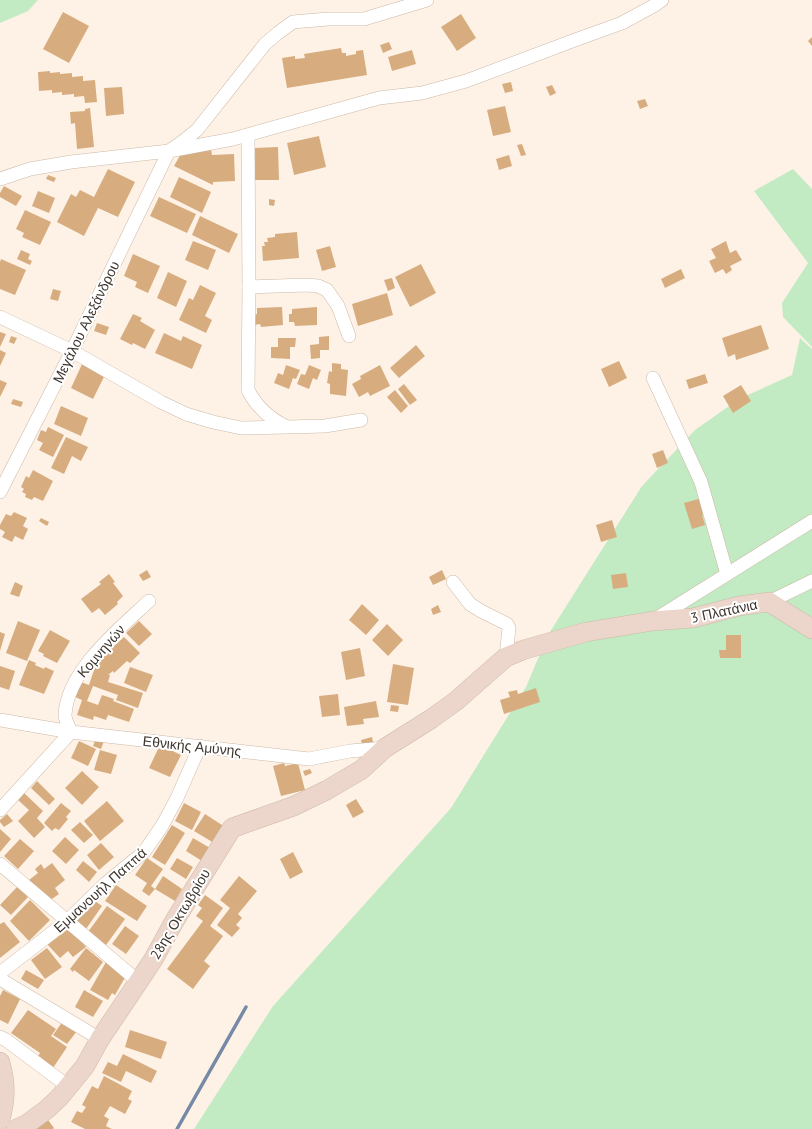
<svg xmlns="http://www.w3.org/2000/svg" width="812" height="1129" viewBox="0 0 812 1129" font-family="'PT Sans',sans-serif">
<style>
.green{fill:#c2ebc3}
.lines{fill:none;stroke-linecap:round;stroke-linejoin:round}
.stream{stroke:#768aa8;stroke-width:3.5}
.building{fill:#d7ad80}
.street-casing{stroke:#ccb9a6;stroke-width:14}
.secondary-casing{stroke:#ccb9a6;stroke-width:20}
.street{stroke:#fff;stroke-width:13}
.secondary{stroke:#ecd5ca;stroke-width:19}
.labels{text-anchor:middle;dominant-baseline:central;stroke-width:4;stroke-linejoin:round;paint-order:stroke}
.street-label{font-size:14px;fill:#3d352d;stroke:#fff}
</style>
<rect width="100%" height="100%" fill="#fef2e6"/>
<g class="green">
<polygon points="0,0 38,0 28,11 0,23"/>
<polygon points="793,169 812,189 812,347 783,317 782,303 808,263 754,191"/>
<polygon points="800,338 812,349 812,1129 194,1129 273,1006 451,808 526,687 548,635 642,486 695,430 739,399 792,375"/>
</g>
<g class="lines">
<polyline class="stream" points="177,1129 246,1007"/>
</g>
<g class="building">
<polygon points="63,12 89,26 69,63 43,49"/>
<polygon points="461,14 476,38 457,51 441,27"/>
<polygon points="812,37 812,46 808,41"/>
<polygon points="389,42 392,49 383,53 380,45"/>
<polygon points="341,48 342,53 346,53 346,56 356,54 356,51 363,50 367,75 287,88 282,58 295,56 295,59 305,58 304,54"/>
<polygon points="412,50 416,64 392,71 388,57"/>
<polygon points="50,71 50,73 60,72 60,74 72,73 72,77 83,76 83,81 95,80 97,102 85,103 84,96 74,97 74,94 62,95 62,92 52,93 52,90 39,91 38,72"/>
<polygon points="511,82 513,91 505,93 502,84"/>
<polygon points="552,85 556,93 550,96 546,87"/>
<polygon points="122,87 124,114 106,116 104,88"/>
<polygon points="645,99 648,106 640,109 637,101"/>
<polygon points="505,106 511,132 493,136 487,110"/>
<polygon points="90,108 94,147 77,149 75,123 71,124 70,112 85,111 85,109"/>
<polygon points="319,136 326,167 294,175 287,143"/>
<polygon points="522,144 526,155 521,156 517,145"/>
<polygon points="278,147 279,180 253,180 253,148"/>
<polygon points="211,149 212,155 234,154 235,181 213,182 213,185 174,166 182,152"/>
<polygon points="509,155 512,166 499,170 496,159"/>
<polygon points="108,169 135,182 118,217 98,208 84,236 57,222 71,194 76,197 80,190 94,197"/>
<polygon points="48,175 56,178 54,182 46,179"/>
<polygon points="179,177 211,192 202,213 170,197"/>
<polygon points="4,186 22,196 16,206 0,197 0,193"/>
<polygon points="38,191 55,198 49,213 32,206"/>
<polygon points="159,197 196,214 187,233 150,216"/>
<polygon points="269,199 275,200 274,206 269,205"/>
<polygon points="25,210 51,222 40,245 22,237 24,233 16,229"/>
<polygon points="200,216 238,234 229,253 192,235"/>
<polygon points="297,232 299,258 263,261 262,246 265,246 264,242 268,242 267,238 275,237 275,234"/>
<polygon points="193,241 216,250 208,270 185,260"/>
<polygon points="726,241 730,253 736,250 742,260 730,266 732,270 726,274 723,269 715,273 709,261 716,258 711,249"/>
<polygon points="330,246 336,267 322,271 316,250"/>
<polygon points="21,250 30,254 28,259 32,261 30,265 17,259"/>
<polygon points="133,254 160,266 148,293 135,287 137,282 124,276"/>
<polygon points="1,259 26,270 15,295 0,289 0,262"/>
<polygon points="421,264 436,293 410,307 395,277"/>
<polygon points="681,269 685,278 665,288 661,279"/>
<polygon points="168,272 187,281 176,307 157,298"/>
<polygon points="392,278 395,288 388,291 384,280"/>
<polygon points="200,285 216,293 205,316 212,320 206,333 179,320 189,298 193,300"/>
<polygon points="53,289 61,291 58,301 50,299"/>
<polygon points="387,293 393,315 358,326 352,304"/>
<polygon points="282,307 283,325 261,327 260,324 254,325 253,315 257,314 257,308"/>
<polygon points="317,307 317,325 295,326 294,322 289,322 289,314 292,314 292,309"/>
<polygon points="133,314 142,318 140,321 155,330 145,349 133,343 132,345 120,339"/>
<polygon points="97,323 109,327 106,335 94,331"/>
<polygon points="761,325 769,349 736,360 735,354 728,357 722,338"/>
<polygon points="0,332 6,334 0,347"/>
<polygon points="164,333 181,341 183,336 202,345 192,369 155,353"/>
<polygon points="11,336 17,338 14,344 9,342"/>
<polygon points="329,336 329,350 320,350 320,358 311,359 310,345 319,344 319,337"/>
<polygon points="278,338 296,338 295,347 290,347 290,359 271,358 271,347 278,347"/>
<polygon points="416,345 425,356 399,378 390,368"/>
<polygon points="0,350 6,353 0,366"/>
<polygon points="619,361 627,378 609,387 601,369"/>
<polygon points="83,362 106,373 93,399 71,388"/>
<polygon points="332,363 341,364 341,369 348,370 346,396 330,394 330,384 327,383 329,371 332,372"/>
<polygon points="286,365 300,370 296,379 293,378 289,389 274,383 278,373 283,375"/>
<polygon points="309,365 321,370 317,380 313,378 309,389 297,384 301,374 305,375"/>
<polygon points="380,365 390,386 370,396 368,392 359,397 352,384 361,379 360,376"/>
<polygon points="705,374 708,383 689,389 686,380"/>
<polygon points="0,380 7,383 0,397"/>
<polygon points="404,384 417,400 410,405 398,389"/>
<polygon points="741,385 751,401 733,413 723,396"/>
<polygon points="395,390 408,406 401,413 387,397"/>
<polygon points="13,399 23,402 21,407 11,404"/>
<polygon points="61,406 88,418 81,436 54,424"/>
<polygon points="48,427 64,435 53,457 39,450 43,443 37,440 41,430 46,432"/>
<polygon points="66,437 88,447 81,461 72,456 64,474 51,468"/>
<polygon points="663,450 668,463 657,468 652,454"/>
<polygon points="33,470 53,481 43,501 34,497 32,500 25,497 26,494 22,492 24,489 21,487 26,476 29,478"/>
<polygon points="702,498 707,513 702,515 705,525 692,529 684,503"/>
<polygon points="14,512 27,518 23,526 28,529 23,540 15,536 12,542 2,537 5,532 0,529 0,525 6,514 11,516"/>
<polygon points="41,518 49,522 47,526 39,521"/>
<polygon points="612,520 617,537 601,542 596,525"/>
<polygon points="147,570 151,577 143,581 139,575"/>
<polygon points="442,570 446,579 433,585 429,577"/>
<polygon points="626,573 628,587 613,589 611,575"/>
<polygon points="109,574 115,582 113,583 123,596 117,602 118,604 105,615 99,608 92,613 81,599 101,584 99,582"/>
<polygon points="15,582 23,586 19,597 10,594"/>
<polygon points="362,604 379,620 366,635 349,620"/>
<polygon points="438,605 441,612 433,615 431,609"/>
<polygon points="18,621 40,630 27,661 6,653"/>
<polygon points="139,621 152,634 139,646 126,633"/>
<polygon points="387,624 403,640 388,656 372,640"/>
<polygon points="50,630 70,641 57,663 43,656 44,654 38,651"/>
<polygon points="0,632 5,634 0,651"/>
<polygon points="726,635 741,635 741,658 720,658 719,650 726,650"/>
<polygon points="124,637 140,653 130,663 127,661 114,673 113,671 108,675 110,675 108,682 143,693 138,708 116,700 118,695 93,686 87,701 98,705 102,695 114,699 113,701 134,709 129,722 108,715 106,720 94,716 93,720 77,715 82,700 73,696 78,681 89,685 94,670 100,659 99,657 112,645 114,646"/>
<polygon points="360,648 365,676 346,680 341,652"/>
<polygon points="29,660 36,663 35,665 44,669 45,667 54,671 44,694 19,685"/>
<polygon points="393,664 414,668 408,705 387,702"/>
<polygon points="0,666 15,671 9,690 0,687"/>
<polygon points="130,667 153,675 146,692 124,683"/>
<polygon points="536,688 540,702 504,714 500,700 510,697 508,692 517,690 518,694"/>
<polygon points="338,694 340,715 322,717 319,696"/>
<polygon points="376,701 379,717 363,719 364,724 347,726 344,707"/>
<polygon points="391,705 399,706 398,712 390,711"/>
<polygon points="372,737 373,742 362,745 361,740"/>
<polygon points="96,738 104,741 101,749 93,746"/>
<polygon points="79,741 96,749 88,766 71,758"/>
<polygon points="160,745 181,755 170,777 149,768"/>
<polygon points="100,750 117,755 111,774 94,770"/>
<polygon points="284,763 285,766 298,763 305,790 281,796 273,766"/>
<polygon points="310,769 312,773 305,776 303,771"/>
<polygon points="82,771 99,787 82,805 65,788"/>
<polygon points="37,781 55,799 49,805 31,788"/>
<polygon points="23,792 43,811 37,818 45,827 34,838 18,821 29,810 17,799"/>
<polygon points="356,799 364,812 353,818 346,805"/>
<polygon points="107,801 124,821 100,841 84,821"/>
<polygon points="61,803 71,811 66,817 68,819 59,830 55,828 52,831 44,823"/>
<polygon points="184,803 201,812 192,830 175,821"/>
<polygon points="7,814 13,821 4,827 0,822 0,820"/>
<polygon points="205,814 225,827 214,843 194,831"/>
<polygon points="80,822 93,835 84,843 71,830"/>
<polygon points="172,825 185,833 165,865 152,857"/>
<polygon points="0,829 11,839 0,852"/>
<polygon points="65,837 79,850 66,864 52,851"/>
<polygon points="193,838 210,848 202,861 186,851"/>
<polygon points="20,839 34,851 18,869 4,856"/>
<polygon points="101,843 114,857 99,870 87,855"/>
<polygon points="293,852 303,872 290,879 280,859"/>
<polygon points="147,858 163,869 151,886 155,889 149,896 142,891 147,883 135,875"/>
<polygon points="177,858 193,867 186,879 170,869"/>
<polygon points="83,861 97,872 89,882 76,870"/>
<polygon points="52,863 65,880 55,888 59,894 49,901 29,880 38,873 35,869 41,864 44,869"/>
<polygon points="163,876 182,889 175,901 155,889"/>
<polygon points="239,876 257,891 238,914 242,918 236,925 240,928 232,937 217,925 230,908 220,900"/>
<polygon points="116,885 147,906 137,921 105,901"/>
<polygon points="17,887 28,897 11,915 0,905"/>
<polygon points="205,895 223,908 210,926 223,936 204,961 210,966 193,989 167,969 203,921 196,916 202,908 198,905"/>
<polygon points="92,899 102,906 86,929 76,921"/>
<polygon points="30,900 50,920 29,941 10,921"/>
<polygon points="107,906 125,919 106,945 88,932"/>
<polygon points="4,922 20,942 0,958 0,924"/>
<polygon points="68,926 86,947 73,957 68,951 60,958 47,944"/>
<polygon points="125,926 139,936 126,954 112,944"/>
<polygon points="47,948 62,967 45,979 31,960"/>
<polygon points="86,948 103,962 89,981 74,970 73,972 70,969"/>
<polygon points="106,962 127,974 115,995 112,993 108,1000 90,990"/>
<polygon points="26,970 44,980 38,989 21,979"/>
<polygon points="3,990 20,999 8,1024 0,1020 0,996"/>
<polygon points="84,990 103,1001 93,1017 75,1007"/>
<polygon points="28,1010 56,1029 51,1036 67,1047 53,1068 37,1058 40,1053 11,1033"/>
<polygon points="63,1021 77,1031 67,1044 53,1035"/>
<polygon points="130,1030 167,1042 161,1059 125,1047"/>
<polygon points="123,1054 157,1071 151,1083 126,1071 121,1082 102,1073 108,1062 117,1066"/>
<polygon points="104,1076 132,1091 128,1099 132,1101 125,1114 110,1106 104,1116 109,1119 106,1126 112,1129 85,1129 71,1122 77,1111 82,1113 86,1107 82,1105 92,1086 98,1089"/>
<polygon points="48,1120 54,1128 53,1129 35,1129"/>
</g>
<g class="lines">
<defs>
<g id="street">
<polyline points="248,135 249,287 307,285 318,286 327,290 338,306 349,336"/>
<polyline points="0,179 30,169 71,162 169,151 233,139 379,98 422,93 466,81 575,40 622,23 655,5 662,0"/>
<path d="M249 287 248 390C256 406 269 418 285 426"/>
<polyline points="0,317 72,351 161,402 186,414 213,422 241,428 287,427 325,426 361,420"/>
<polyline points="653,378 701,482 727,574"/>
<polyline points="0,492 72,351 169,151 182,142 197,130 265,44 278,33 293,22 328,19 364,19 427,0"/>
<polyline points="453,582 470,604 481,611 507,624 509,628 506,657"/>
<polyline points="769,602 812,581"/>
<polyline points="654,620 812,521"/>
<polyline points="0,720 71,732 309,759 350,751 385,748"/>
<path d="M0 810 71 732C69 727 65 720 65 715 67 671 119 629 149 601"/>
<polyline points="0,864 139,982"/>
<polyline points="0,973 66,922 105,884 144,852 162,826 177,798 200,746"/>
<polyline points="0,979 100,1039"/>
<polyline points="0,1037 6,1040 69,1087"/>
</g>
<g id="secondary">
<path d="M0 1062C6 1083 6 1099 0 1120"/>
<polyline points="16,1129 27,1124 46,1110 59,1098 85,1066 100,1039 153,960 175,920 232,828 294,806 327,790 361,770 385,748 431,719 456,701 506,657 523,650 586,632 653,621 693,618 739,606 769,602 812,629"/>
</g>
</defs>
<use href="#street" class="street-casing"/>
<use href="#secondary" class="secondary-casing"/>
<use href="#street" class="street"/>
<use href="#secondary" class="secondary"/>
</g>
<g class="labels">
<g class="street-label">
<text transform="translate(86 322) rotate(-64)">Μεγάλου Αλεξάνδρου</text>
<text transform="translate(724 611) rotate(-12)">3 Πλατάνια</text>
<text transform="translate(101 651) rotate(-49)">Κομνηνών</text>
<text transform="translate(192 746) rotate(6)">Εθνικής Αμύνης</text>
<text transform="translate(100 890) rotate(-42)">Εμμανουήλ Παππά</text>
<text transform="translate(180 914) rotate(-59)">28ης Οκτωβρίου</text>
</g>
</g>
</svg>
